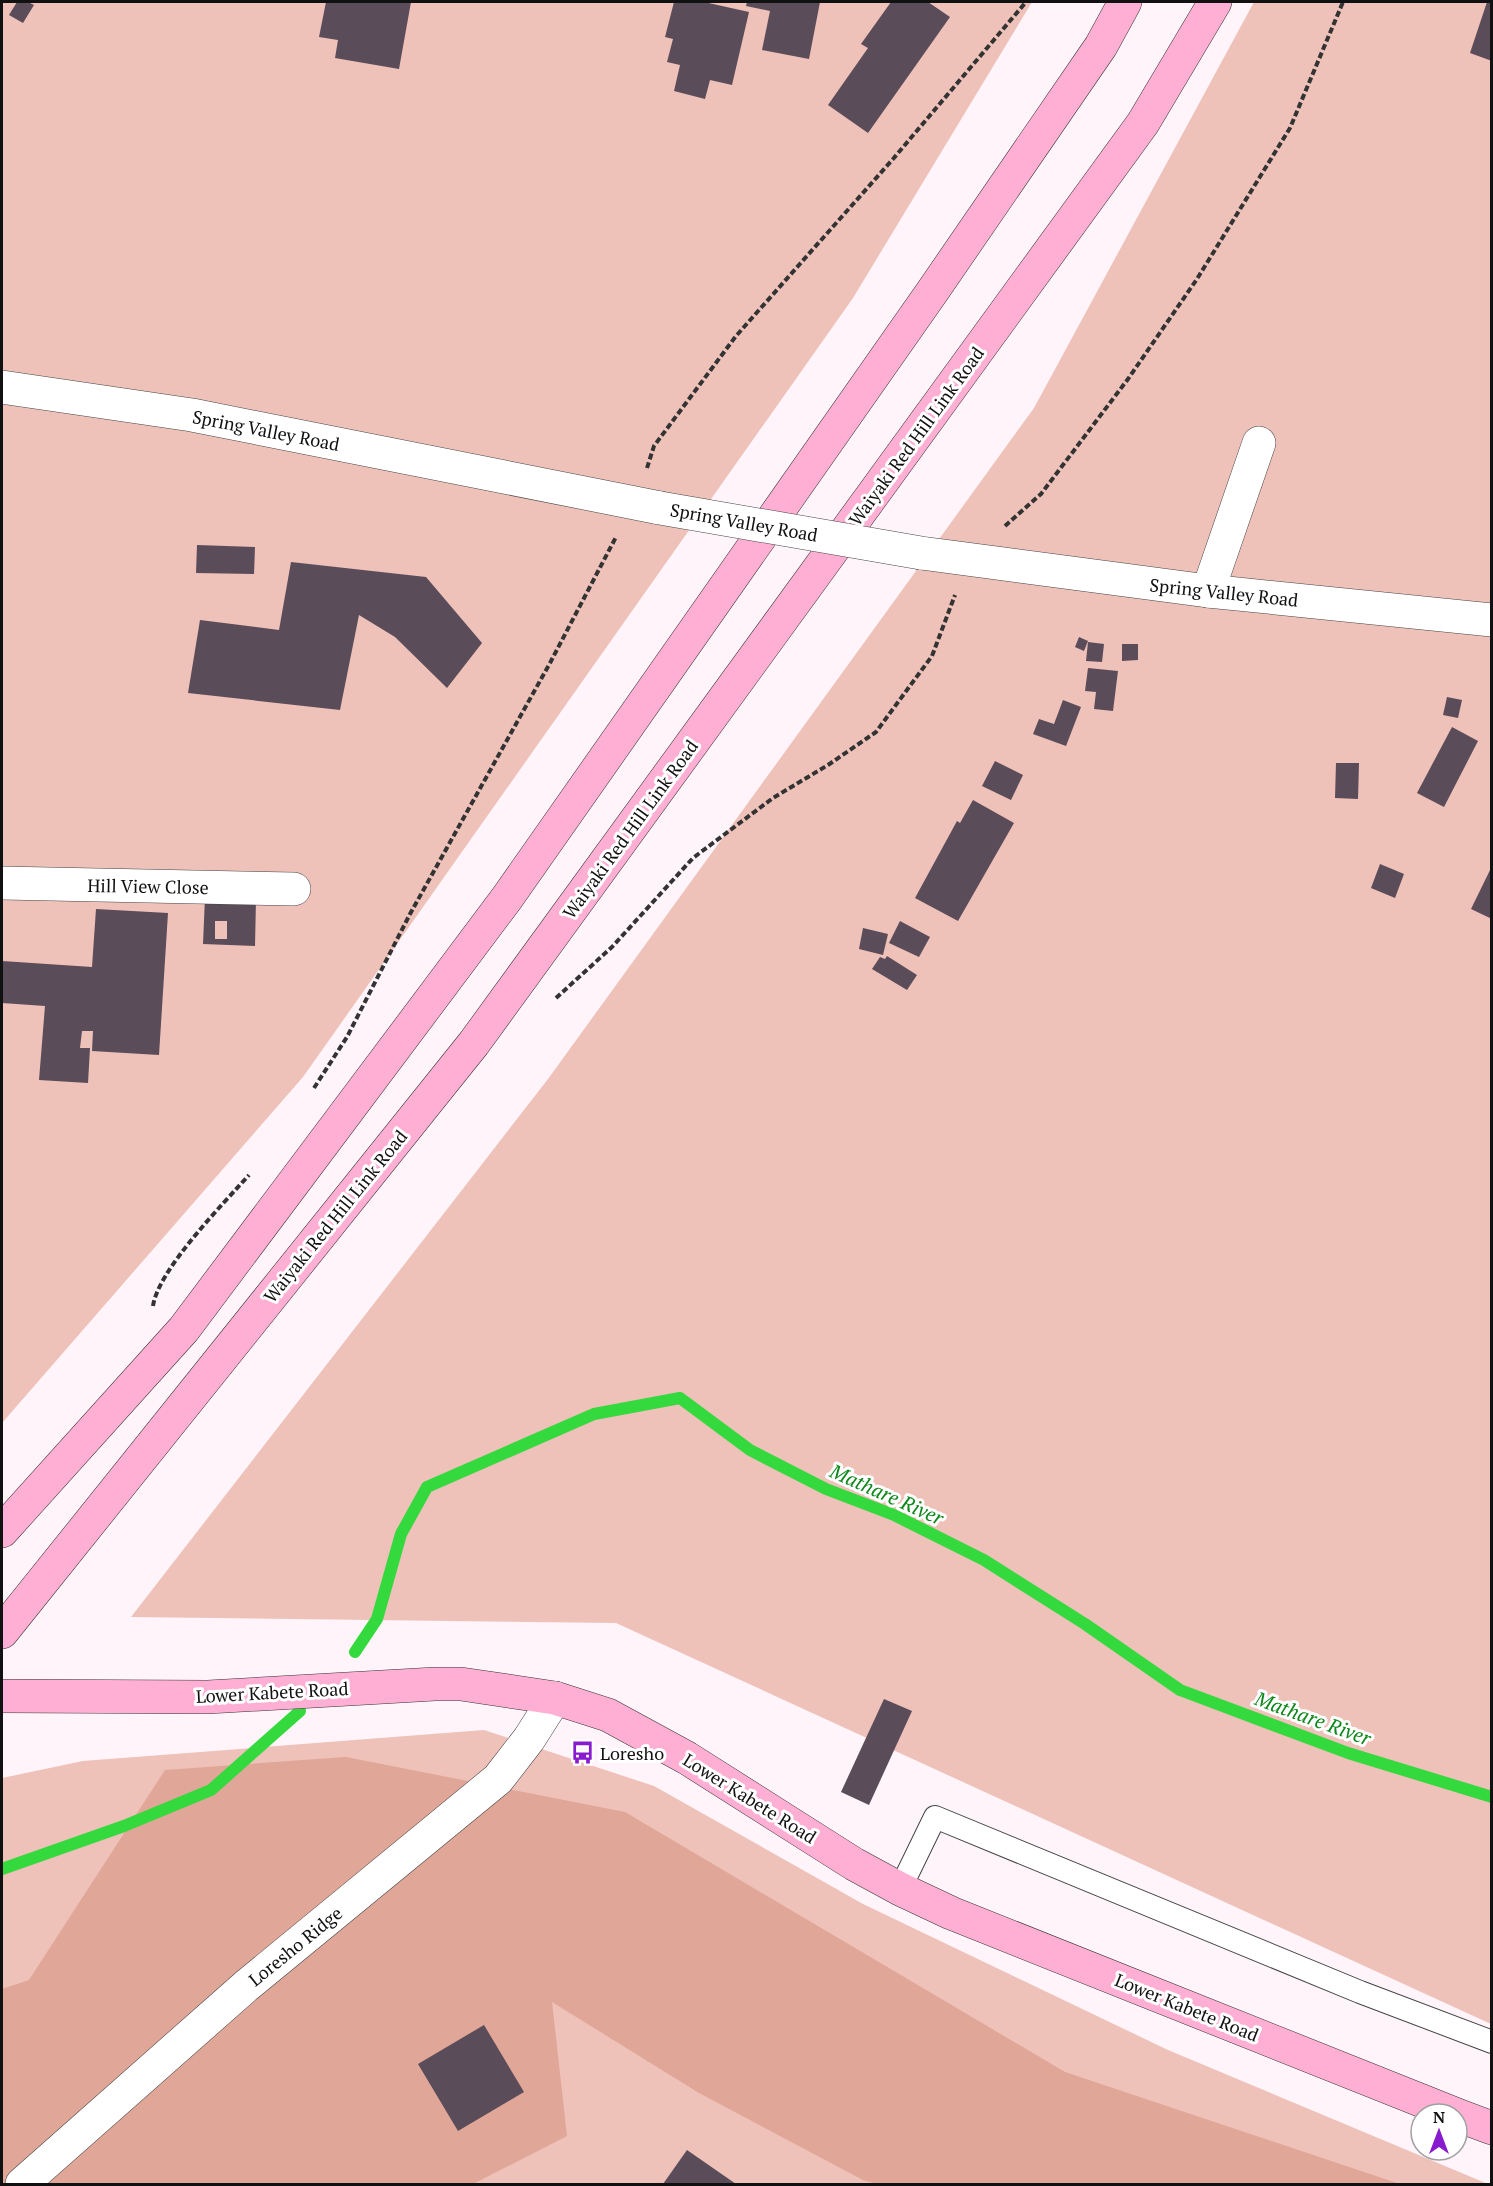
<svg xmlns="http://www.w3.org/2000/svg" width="1493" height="2186" viewBox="0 0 1493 2186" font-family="'PT Serif',serif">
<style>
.green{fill:#eec1b9}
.forest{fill:#e0a697}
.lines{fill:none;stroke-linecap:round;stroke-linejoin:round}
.stream{stroke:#34d93e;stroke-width:12}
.building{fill:#5b4c5a;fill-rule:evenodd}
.service-casing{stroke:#444;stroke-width:24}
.minor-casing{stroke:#444;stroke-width:34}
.tertiary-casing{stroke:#444;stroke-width:34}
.secondary-casing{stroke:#333;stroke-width:34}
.path{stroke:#333;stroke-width:4;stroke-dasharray:6 3;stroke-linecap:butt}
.service{stroke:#fff;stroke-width:22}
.minor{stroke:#fff;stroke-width:33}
.tertiary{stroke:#fff;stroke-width:33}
.secondary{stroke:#ffafd3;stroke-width:33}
.tertiary-bridge-casing{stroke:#444;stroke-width:34;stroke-linecap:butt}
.tertiary-bridge{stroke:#fff;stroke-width:33}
.labels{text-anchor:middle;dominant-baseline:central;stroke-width:6;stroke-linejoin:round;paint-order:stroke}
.street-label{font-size:18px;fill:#111;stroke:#fff}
.poi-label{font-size:18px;fill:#111;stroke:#fff;text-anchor:start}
.water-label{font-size:20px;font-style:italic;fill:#0e881a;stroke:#fff}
</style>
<rect width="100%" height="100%" fill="#fff4fa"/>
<g class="green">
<polygon points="2,2 1032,2 853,298 303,1077 2,1423"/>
<polygon points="1254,2 1491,2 1491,2024 616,1623 131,1617 548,1079 1034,408"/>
<polygon points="484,1730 654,1786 863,1904 1168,2050 1488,2184 2,2184 2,1778 83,1761"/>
</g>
<polygon class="forest" points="346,1757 625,1812 1065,2072 1400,2184 877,2184 863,2180 699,2093 552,2002 567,2136 473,2184 2,2184 2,1989 29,1980 165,1770"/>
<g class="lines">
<g class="stream">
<polyline points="355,1652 377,1619 401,1534 427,1487 594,1414 680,1398 750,1450 826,1489 894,1515 984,1560 1085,1624 1180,1690 1348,1753 1492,1797"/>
<polyline points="2,1869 124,1826 211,1790 300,1711"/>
</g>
</g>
<g class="building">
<polygon points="17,2 28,2 34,5 23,23 9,15"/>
<polygon points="326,2 411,2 399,69 335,58 338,40 319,37"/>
<polygon points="674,2 704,2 749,12 732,85 710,80 705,99 674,91 680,65 667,62 673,39 665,37"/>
<polygon points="747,2 820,2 809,59 762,50 770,11 746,6"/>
<polygon points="891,2 928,2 950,17 868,133 828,105 868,48 861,44"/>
<polygon points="1487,2 1492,2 1492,61 1470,53"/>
<polygon points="197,545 255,547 254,574 196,573"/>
<polygon points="291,562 426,577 482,643 447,688 395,637 359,615 340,710 188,693 200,620 279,630"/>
<polygon points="1079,637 1088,641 1084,651 1075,647"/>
<polygon points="1088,642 1104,644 1102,662 1086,661"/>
<polygon points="1122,644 1138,644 1138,660 1122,661"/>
<polygon points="1088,668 1118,671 1113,711 1094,709 1096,692 1085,691"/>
<polygon points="1447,697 1462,700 1458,718 1443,715"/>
<polygon points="1063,700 1081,707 1066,746 1033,734 1039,719 1054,724"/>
<polygon points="1452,727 1478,741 1444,807 1417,793"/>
<polygon points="995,761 1023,775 1011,800 982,786"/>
<polygon points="1336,763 1359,763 1358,799 1335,798"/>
<polygon points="973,800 1014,823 958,921 915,898 957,821 960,823"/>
<polygon points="1380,864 1404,874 1395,898 1371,888"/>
<polygon points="1492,866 1492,919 1471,909"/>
<path d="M205 897 256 899 255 946 203 944ZM215 921H227V939H215Z"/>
<polygon points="96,909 168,913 159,1055 92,1051 93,1031 82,1031 80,1048 90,1048 88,1083 39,1080 45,1006 2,1003 2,961 92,967"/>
<polygon points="900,921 930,937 919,957 889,943"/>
<polygon points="863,928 888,934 883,955 859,949"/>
<polygon points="887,956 917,975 907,990 872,969 880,957 885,959"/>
<polygon points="884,1699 912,1711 869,1805 841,1792"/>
<polygon points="484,2025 524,2092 458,2131 418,2064"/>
<polygon points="687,2150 736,2184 663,2184"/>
</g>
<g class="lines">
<defs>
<polyline id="service" points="900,1889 935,1817 1360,1992 1492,2042"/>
<g id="minor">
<polyline points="1208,591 1259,443"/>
<polyline points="2,883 294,889"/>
</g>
<g id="tertiary">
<polyline points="2,387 192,415 660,508"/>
<polyline points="921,553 1208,591 1492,620"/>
<polyline points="22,2184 246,1986 498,1779 529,1739 555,1698"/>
</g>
<g id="secondary">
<polyline points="2,1531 184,1329 507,898 932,292 1101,46 1125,2"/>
<polyline points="2,1632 474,1043 1143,123 1215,2"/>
<polyline points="2,1696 208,1697 435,1684 461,1684 555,1698 608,1715 687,1758 854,1864 900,1889 951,1913 1455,2114"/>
<polyline points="1457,2115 1492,2128"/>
</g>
</defs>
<use href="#service" class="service-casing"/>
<use href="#minor" class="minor-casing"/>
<use href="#tertiary" class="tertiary-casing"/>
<use href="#secondary" class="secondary-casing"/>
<g class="path">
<polyline points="647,468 654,446 736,336 893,159 1026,2"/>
<polyline points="1005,526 1041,494 1128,379 1197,279 1290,128 1343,2"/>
<polyline points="556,998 612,947 693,858 773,798 828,765 876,732 932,656 955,595"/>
<polyline points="314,1088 347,1037 410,914 550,663 616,537"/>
<path d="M153 1306C158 1270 223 1204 249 1175"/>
</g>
<use href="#service" class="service"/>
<use href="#minor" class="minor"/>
<use href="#tertiary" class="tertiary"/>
<use href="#secondary" class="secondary"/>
<defs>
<polyline id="tertiary-bridge" points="660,508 921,553"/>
</defs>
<use href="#tertiary-bridge" class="tertiary-bridge-casing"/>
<use href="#tertiary-bridge" class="tertiary-bridge"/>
</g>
<defs>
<symbol id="bus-bare" viewBox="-9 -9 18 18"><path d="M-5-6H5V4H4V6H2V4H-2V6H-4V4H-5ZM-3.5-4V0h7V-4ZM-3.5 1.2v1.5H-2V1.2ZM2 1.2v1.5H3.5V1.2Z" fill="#891bce" stroke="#fff" stroke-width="2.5" paint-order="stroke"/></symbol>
</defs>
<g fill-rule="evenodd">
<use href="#bus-bare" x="566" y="1736" width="33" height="33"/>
</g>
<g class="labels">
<g class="street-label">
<text transform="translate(266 430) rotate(11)">Spring Valley Road</text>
<text transform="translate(916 436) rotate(-54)">Waiyaki Red Hill Link Road</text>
<text transform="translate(744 522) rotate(10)">Spring Valley Road</text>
<text transform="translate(1224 592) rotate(6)">Spring Valley Road</text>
<text transform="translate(630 829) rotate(-54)">Waiyaki Red Hill Link Road</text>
<text transform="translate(148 886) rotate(1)">Hill View Close</text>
<text transform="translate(335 1216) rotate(-51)">Waiyaki Red Hill Link Road</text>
<text transform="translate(272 1692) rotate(-3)">Lower Kabete Road</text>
<text transform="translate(750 1798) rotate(32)">Lower Kabete Road</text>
<text transform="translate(295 1946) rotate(-39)">Loresho Ridge</text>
<text transform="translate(1187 2007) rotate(22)">Lower Kabete Road</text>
</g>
<g class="poi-label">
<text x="600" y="1753">Loresho</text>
</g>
<g class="water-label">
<text transform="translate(887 1494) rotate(24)">Mathare River</text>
<text transform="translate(1313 1718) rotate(20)">Mathare River</text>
</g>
</g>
<rect width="1493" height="2186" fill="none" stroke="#111111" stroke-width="6"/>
<g transform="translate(1439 2132)"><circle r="28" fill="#ffffff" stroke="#a0a0a0" stroke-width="1.5"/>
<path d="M0-4.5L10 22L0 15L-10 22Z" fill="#891bce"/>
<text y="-9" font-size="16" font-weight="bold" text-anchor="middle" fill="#111111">N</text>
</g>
</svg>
